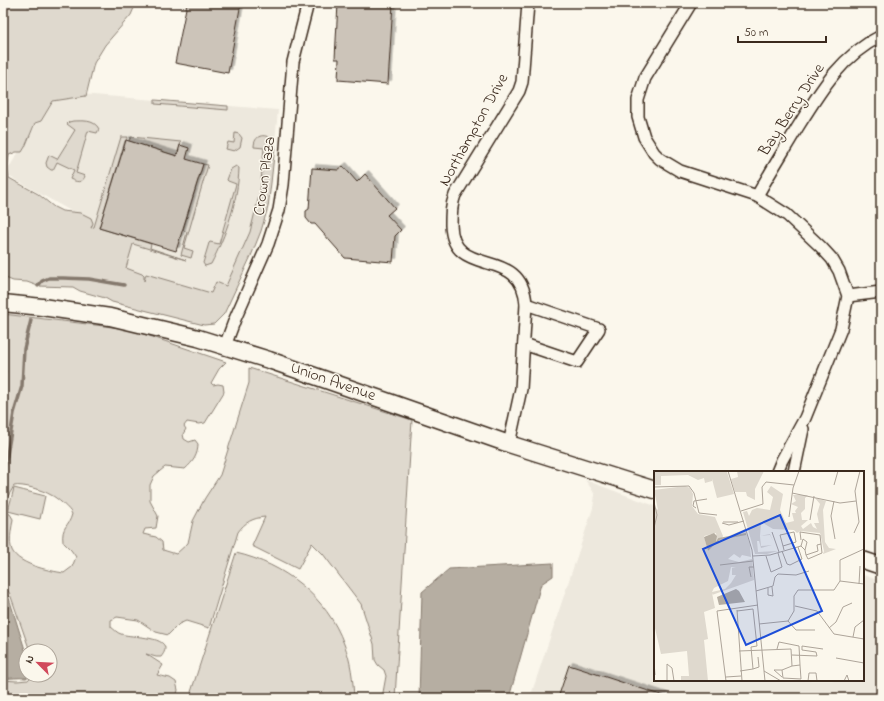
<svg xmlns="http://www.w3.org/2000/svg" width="884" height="701" viewBox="0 0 884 701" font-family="'Indie Flower',sans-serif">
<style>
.built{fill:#ede8dd}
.green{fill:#dfd9ce;stroke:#8d8276}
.water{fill:#b6aea2;stroke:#85796d}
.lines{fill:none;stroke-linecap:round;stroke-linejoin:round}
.stream{stroke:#85796d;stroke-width:3.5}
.building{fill:#ccc4b9;stroke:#3b2a1e;filter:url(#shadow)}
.street-casing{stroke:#3b2a1e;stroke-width:14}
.secondary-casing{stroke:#3b2a1e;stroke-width:19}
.street{stroke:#fbf7ec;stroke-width:11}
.secondary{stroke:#fbf7ec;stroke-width:16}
.labels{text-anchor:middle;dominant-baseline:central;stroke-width:3;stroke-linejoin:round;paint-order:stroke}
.street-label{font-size:16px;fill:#3b2a1e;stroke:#fbf7ec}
.inset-river{fill:none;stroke:#b6aea2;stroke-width:2}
.inset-road{fill:none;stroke:#aea59a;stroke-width:1}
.view{fill:#1d4ed8;fill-opacity:0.15;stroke:#1d4ed8;stroke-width:2}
.inset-edge{fill:none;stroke:#3b2a1e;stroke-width:2}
</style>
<defs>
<filter id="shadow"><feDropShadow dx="3.5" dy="-3.5" stdDeviation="0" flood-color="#0004"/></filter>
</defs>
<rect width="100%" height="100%" fill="#fbf7ec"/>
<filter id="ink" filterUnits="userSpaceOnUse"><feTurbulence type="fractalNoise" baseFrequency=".025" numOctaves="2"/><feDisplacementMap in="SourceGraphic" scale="8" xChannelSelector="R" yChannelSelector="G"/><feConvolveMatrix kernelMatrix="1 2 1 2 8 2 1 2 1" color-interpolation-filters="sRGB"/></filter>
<g filter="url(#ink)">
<g class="built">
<polygon points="56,92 278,110 271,183 268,207 261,231 251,256 229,303 121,271 67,223 71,211 5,174"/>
<polygon points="585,480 655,506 655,680 863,680 863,575 881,581 881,698 530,698 593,508 595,495 591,488"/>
</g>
<g class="green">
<path d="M3 3H136L131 15 105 45 94 63 86 96 53 101 41 121 35 123 25 147 22 152H16L9 155 7 168 9 178 38 194 54 207 62 211 81 213 91 218 93 223 91 228 94 227 121 137H128L125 141 99 228 151 244 150 248 186 260 133 244 126 268 142 274 144 276V281L146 274 211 293 216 282 226 286 250 232 260 192 264 148 254 147C254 135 264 133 272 139L275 146 271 183 268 207 261 231 251 256 224 314 214 324 204 325 112 302 105 298 80 291 73 287 38 286 27 282 13 281 3 277Z"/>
<polygon points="155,100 228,106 228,110 155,104"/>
<path d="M73 121C82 121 94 119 99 129L97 133 88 131 76 173 85 176C82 184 76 182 70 179L74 170 57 162 53 170H51L47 167 46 163 49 155 57 159 75 130 67 124 69 122Z"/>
<polygon points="235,133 239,134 242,138 240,147 234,151 226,149 228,142 234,143"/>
<polygon points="131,137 181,142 177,156 129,141"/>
<polygon points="203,164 208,165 184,248 193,251 191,258 181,255 187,232 183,230"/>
<path d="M236 166 239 168C238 201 226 235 211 264L205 266 203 263 209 243 210 242 219 244 236 184 228 181 227 180 231 169Z"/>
<path d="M3 314 129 329 226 362 219 369 211 383 213 385 218 384 223 385 224 392 205 423 199 424 187 422 184 426 186 429 183 434 184 439 189 442 195 440 198 444C198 455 193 462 185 469L165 467 154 476 150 485V501L158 516 156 528 145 529 143 534 156 537 162 542 163 550 176 554 188 543 193 521 205 498 220 475 249 383V368L412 420 395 698H382L386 676 384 670 378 665 375 660 374 644 361 604 323 554 312 543 298 569 252 546 265 517C253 518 245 522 238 532L209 628 186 621 179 624 168 635 156 632 138 620 117 617 111 620V627C114 629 117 633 121 634 131 638 179 635 161 657H156L146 654 163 665 157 675 170 678 176 682 178 690 177 694 173 698H3V680L17 681 28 680 33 675H50V651H30L10 594 3 583V512L10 514 13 519C12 527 9 538 11 547 14 564 50 571 64 573L72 567 76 557 71 550 63 542C61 526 69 527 72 514 70 509 56 497 51 495 43 490 22 484 14 486L3 505V394L6 371 3 363Z"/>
<polygon points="14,488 45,496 40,519 8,511"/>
<path d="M236 553C284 564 327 597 344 644 351 661 353 680 354 698H193L195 694 191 692Z"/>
</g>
<g class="water">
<polygon points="553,563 553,576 541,584 509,698 419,698 422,592 449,569"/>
<path d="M3 588 9 598 26 653V675H31L26 678C18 677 11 679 3 678Z"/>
</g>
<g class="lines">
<g class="stream">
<polyline points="38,286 42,281 49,278 63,278 89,279 124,285"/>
<polyline points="3,470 6,461 14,413 22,386 24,349 31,320"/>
</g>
</g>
<g class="building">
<polygon points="187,3 241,3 228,73 175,63"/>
<polygon points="338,3 393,3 388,84 338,80 339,59 335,59"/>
<polygon points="126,140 177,156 180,145 189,148 186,159 203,164 176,251 99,228"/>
<polygon points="343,166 357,182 365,174 395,208 387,215 401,230 395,236 393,262 345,258 315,224 311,224 306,218 306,211 309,209 312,168 338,170"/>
<polygon points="569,665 664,696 664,698 558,698"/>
</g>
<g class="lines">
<defs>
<g id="street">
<polyline points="691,3 645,78 638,100 638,117 644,137 654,153 660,159 680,171 757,196 787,215 821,247 832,259 839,271 848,296 841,329 805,418 782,460 777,472"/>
<path d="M757 196C769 174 783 152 796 130 819 93 840 56 881 36"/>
<polyline points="848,296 881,292"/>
<polyline points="524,344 577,362 599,329 526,304"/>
<polyline points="225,346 235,319 268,244 279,210 283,185 293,62 308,3"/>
<path d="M509 444 521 389 526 304C522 244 453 281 451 225 451 215 451 205 455 195L519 91 522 82 528 3"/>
<polyline points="794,472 803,429"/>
</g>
<g id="secondary">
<polyline points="3,303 42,307 110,317 198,338 269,360 509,444 655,490"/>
<polyline points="863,560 881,566"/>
</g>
</defs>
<use href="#street" class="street-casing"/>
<use href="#secondary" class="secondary-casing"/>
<use href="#street" class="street"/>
<use href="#secondary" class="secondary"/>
</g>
</g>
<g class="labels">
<g class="street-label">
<text transform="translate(792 110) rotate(-57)">Bay Berry Drive</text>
<text transform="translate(474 130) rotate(-61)">Northampton Drive</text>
<text transform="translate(265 176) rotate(-82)">Crown Plaza</text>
<text transform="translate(333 382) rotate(19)">Union Avenue</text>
</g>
</g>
<g transform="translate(654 471)">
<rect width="210" height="210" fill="#fbf7ec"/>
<path d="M0 0 73 1 80 23 63 27 58 8V10L51 12 50 7 44 9 34 4 7 5V14H1ZM83 0H110L101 18V29L93 25 92 21H81L77 8 84 6ZM31 15 36 17 39 23 38 35 44 43 61 46 69 65 68 67 71 69 70 67 91 58 96 74 97 86 88 84 86 87 80 83 74 88 85 91 98 88 100 109 58 124V122L61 137 50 141 54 168 50 169 54 210H27V205H35L33 180 7 183 0 153V35L4 39 0 19ZM62 62 63 70 54 80 50 65ZM77 96 82 97H78V104H82L77 112 71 118 58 121 60 117 74 110ZM117 15 129 23 126 39 132 52 140 50 138 42H142L141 40 144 36 137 33 142 30 139 24H154L151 27V38L147 42 148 49H154L147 55 149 58 157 52 159 56 163 58 160 52H165L163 43 166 33 161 27 172 30 169 39 171 71 175 77 182 78 169 83 170 80 166 62 147 60 143 62 140 59 119 58 109 52 107 53 106 65 116 63 119 70 116 64 106 65 107 75 118 74 107 77 105 70H103L104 81 124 80 113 83H101L89 41 93 40 95 45 98 39 103 37 116 39 119 26 113 21Z" fill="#dfd9ce" fill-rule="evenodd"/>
<path d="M60 62 63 65 62 72 54 80 50 66ZM82 118 85 120 91 131 65 134 63 126Z" fill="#b6aea2"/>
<path class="inset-river" d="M62 72 65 68 92 63"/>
<path class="inset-road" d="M74 0 98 79 111 210M180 14 184 0M0 16 35 15 40 22 45 42 63 44M138 22 186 32 202 30M180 30 177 45 181 68M0 31 3 44 0 57M42 37 39 35 40 30 53 28M87 40 109 33 108 16 112 11 140 14M135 46 139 17 145 0M156 49 160 25M69 51H84M68 52 75 54 90 50M118 61 125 81M200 62 205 51 201 20 206 0M149 68 153 71 151 79 147 75ZM147 69 146 61 166 64 167 73 163 74 164 80 152 84 151 79M129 75 142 71 140 61 126 64 129 75 130 79M128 80 133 93 136 94 148 88 144 76M152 84 154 88 168 82 167 73M99 85 116 84 147 75M112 85 117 101 128 96 124 82M66 94 99 90M97 106 95 96H100M186 110 210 113M205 113 206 95M114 117V124L119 125 118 116M102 120 119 115 121 106 124 103 142 104 155 100M141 135 163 140 180 163 210 168M83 139 88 210M83 140 99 138 103 175 97 176 99 198 86 200M134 150 142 159H161M105 153 134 150 140 140V125L144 119H180L186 110V89L210 78M175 157 182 151 189 136 198 132M199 166 201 156 210 149M148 175 169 178M123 178 125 171 145 175 146 194M85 180 137 178 138 195 128 199 129 207 147 208M138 184 163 185 162 181 148 179V175M182 187 210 192M0 191 1 204M138 195 146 194 147 208M99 198 105 196 104 186M110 200 127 210M72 206 87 205M128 206 120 199H128M13 210V193L18 197 20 210M72 210 63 140 104 134M154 210 155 202H162L163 210M190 210 193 204 195 210"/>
<path class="view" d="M126 44 168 140 92 174 49 78Z"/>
<rect width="210" height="210" class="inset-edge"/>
</g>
<rect width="884" height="701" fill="none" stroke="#fbf7ec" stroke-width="16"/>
<rect x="8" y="8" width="868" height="685" fill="none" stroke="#3b2a1e" stroke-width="1.5" filter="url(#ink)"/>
<g transform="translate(38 663) rotate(294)"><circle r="19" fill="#fbf7ec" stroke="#aea59a"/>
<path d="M0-3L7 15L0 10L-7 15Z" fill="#d1495b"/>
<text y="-6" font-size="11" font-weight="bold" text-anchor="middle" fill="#3b2a1e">N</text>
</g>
<path d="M738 36v6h88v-6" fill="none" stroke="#3b2a1e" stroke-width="2"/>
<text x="744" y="36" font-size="12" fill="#3b2a1e" stroke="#fbf7ec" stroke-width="3" paint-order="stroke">50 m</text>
</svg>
